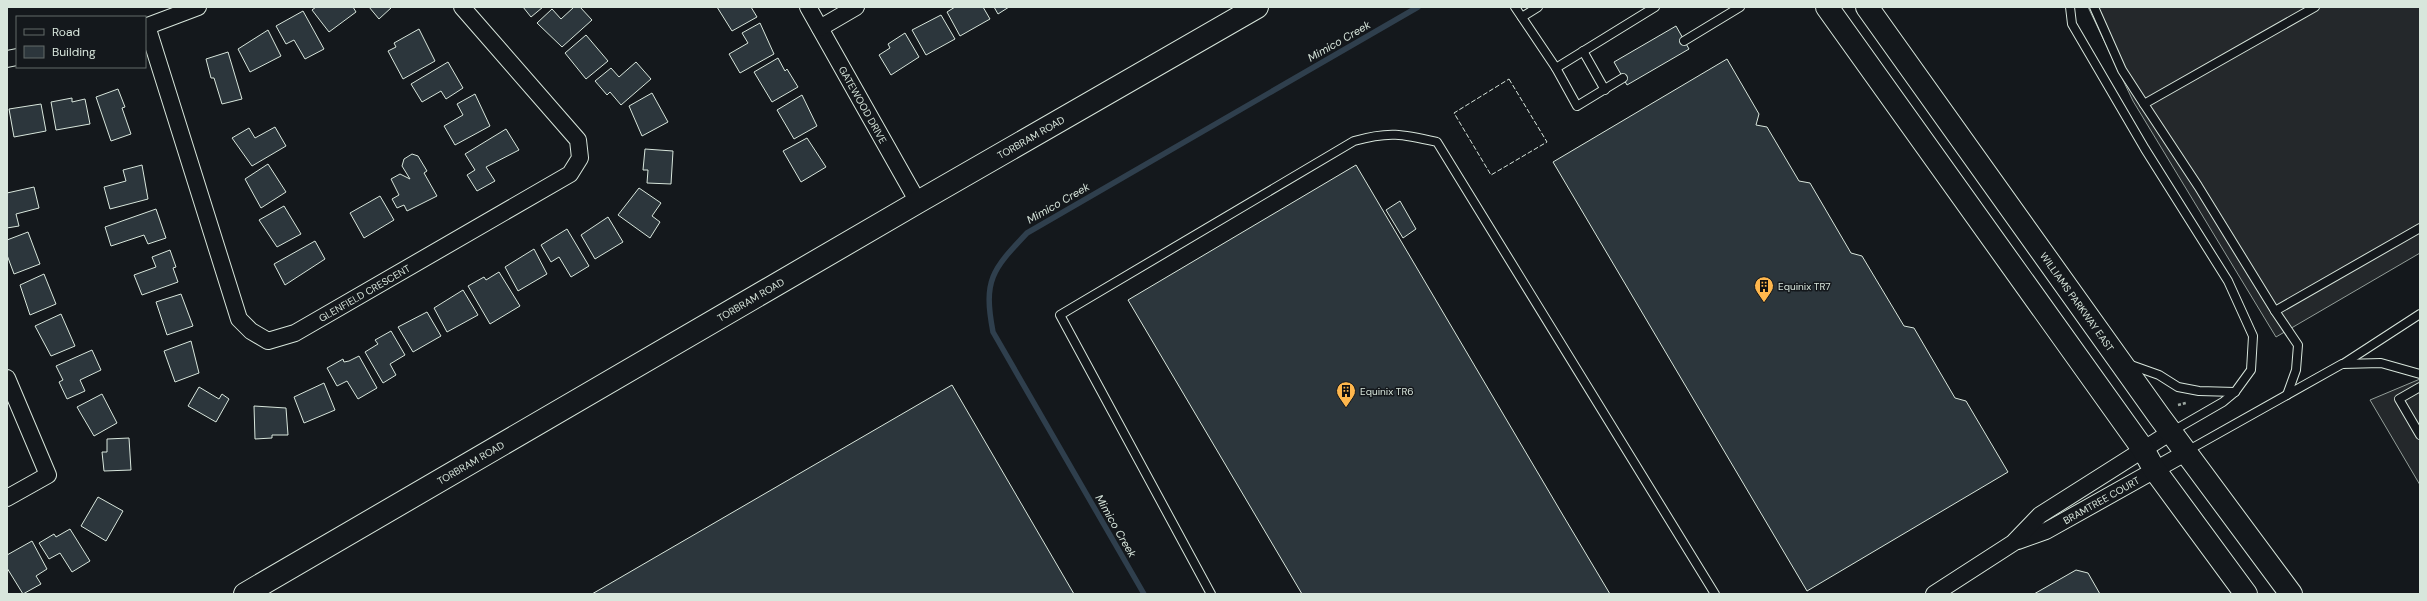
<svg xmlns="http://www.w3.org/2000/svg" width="2427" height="601" viewBox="0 0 2427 601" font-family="'DM Sans',sans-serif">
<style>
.parking{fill:#24282b;stroke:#939e99}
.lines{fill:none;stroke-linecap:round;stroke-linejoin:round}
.stream{stroke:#2f3f4d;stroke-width:5.5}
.building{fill:#2c363c;stroke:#d8e6dc}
.lane-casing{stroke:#d8e6dc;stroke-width:10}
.street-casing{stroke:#d8e6dc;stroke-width:18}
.secondary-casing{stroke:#d8e6dc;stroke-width:24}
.path{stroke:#9da8a2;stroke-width:2.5;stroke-dasharray:3 2;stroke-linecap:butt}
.lane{stroke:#14181c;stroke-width:8}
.street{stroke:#14181c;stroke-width:16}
.secondary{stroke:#14181c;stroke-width:22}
.fence{stroke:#d8e6dc;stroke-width:1;stroke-dasharray:5 2;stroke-linecap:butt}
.labels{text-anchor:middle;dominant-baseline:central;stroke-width:3;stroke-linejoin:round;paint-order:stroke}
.street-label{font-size:10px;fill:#d8e6dc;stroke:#14181c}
.poi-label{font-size:10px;fill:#d8e6dc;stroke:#14181c;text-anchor:start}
.water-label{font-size:11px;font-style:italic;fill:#d8e6dc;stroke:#14181c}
</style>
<rect width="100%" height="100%" fill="#14181c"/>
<g class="parking">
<polygon points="2088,7 2420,7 2420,253 2276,337 2133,101"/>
<polygon points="2420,379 2420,485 2370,400"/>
</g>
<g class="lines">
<path class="stream" d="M1144 594 993 332C983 280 992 270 1027 233L1418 7"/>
</g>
<g class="building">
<polygon points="316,7 353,7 356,12 329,32 312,10"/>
<polygon points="369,7 392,7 379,19"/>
<polygon points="523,7 543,7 531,17"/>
<polygon points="574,7 580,7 592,20 562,47 537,23 552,9 561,19"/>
<polygon points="717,7 751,7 757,17 732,31"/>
<polygon points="955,7 983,7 990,19 960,36 947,12"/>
<polygon points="994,7 1009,7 998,14"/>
<polygon points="303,11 324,49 305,59 294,40 286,44 276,26"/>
<polygon points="941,15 955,39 926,55 912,30"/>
<polygon points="760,23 774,54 740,73 729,54 748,43 742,33"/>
<polygon points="1676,26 1689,49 1627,85 1614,62"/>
<polygon points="419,29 435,61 403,79 388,51 396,47 394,43"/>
<polygon points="268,30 281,56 250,72 238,49"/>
<polygon points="905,33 919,57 891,75 879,55 890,48 888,44"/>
<polygon points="586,35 608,61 586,79 565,53"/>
<polygon points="228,52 242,99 222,104 214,78 211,78 206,59"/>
<polygon points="778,58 785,71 787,69 798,87 772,102 754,72"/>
<polygon points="1727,59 1759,114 1756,125 1767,127 1799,181 1810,183 1851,253 1862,256 1904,326 1914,328 1955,398 1966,401 2008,472 1807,591 1553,162"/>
<polygon points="448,62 463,88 446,99 441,91 422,102 411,84"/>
<polygon points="636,62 651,79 621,105 610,92 607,95 595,81 611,68 619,77"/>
<polygon points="118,89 125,107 122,108 131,134 111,141 96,97"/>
<polygon points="652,93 668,122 642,136 629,106"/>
<polygon points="475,94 490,126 455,145 444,126 463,115 457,104"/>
<polygon points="802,95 817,126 794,139 777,110"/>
<polygon points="72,98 72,102 85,99 90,124 56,130 51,102"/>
<polygon points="41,104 46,131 14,137 9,109"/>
<polygon points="275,127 286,146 252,166 232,138 249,128 255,138"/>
<polygon points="506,129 519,150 486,167 495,181 477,191 467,175 475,170 465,154"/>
<polygon points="807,138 826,167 801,182 783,151"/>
<polygon points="645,149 673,151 671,184 647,183 648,170 643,170"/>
<polygon points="412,154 418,156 427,171 424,173 437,196 407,211 404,205 397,208 392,199 399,195 391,179 400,174 410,179 402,166 404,159"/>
<polygon points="268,164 286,192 261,208 245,179"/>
<polygon points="142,165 148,199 110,209 104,187 126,181 123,170"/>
<polygon points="1356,165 1564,517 1610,594 1302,594 1128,300"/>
<polygon points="34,187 39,208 16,214 19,226 7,228 7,193"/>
<polygon points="639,188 661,203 652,216 660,222 650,238 618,215"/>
<polygon points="380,196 394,220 364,238 350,213"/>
<polygon points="1400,201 1416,229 1403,238 1386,210"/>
<polygon points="284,206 301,234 277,247 259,220"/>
<polygon points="156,209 166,238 148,244 144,235 111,246 105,227"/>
<polygon points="608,217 623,242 595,259 581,235"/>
<polygon points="567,229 589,266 571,277 559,257 551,262 541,245"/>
<polygon points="28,232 40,264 14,274 7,255 7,240"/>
<polygon points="315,241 325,259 285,285 274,264"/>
<polygon points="534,249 547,274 518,291 505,267"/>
<polygon points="170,250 176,267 173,268 178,282 142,295 134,275 156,267 152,257"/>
<polygon points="499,272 520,306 490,324 468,286 484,277 486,280"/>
<polygon points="44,274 56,304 30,315 20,285"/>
<polygon points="463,290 478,315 447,332 434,308"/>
<polygon points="181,294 193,326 167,335 156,302"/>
<polygon points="427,312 441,336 413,352 398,327"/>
<polygon points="61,314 75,346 51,356 35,326"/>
<polygon points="391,331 405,355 390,364 396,375 383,383 365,352 378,344 375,340"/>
<polygon points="191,341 199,373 175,382 164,351"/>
<polygon points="92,350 101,370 80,380 85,391 67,399 59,382 63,380 56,366"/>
<polygon points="359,356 377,388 358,399 347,381 337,386 327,368 343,359 344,362 349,361"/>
<polygon points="324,383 335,410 304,423 294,397"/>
<polygon points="952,385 1074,594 592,594 778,486"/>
<polygon points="199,387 219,399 222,394 229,399 216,422 188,406"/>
<polygon points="102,394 117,423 94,436 77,407"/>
<polygon points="254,406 286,408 288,435 272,435 272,438 255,439"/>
<polygon points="129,438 131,470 104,471 102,452 107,452 107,439"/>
<polygon points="98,497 123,511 106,541 81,526"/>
<polygon points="70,529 90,561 72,572 60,553 49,559 39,543 54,534 56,537"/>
<polygon points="32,541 47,569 36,576 41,584 23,594 7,568 7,555"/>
<polygon points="2076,570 2088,573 2100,594 2034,594"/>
</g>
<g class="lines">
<defs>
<g id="lane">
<polyline points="1515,7 1556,68 1655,7"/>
<polyline points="2070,7 2072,24 2145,149 2228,281 2253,336 2251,370 2235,392 2223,402 2171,432"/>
<polyline points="2094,7 2122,70 2144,104"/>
<polyline points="2315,7 2144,104 2198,186 2275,311 2420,228"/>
<polyline points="1522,17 1538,7"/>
<polyline points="1684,41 1740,7"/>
<polyline points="1583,51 1605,90"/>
<polyline points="1556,68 1577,106 1623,78"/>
<polyline points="2275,311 2298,345 2296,370 2287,395"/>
<polyline points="2128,364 2159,375 2178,387 2199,391 2235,392"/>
<polyline points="2343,364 2420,314"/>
<polyline points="2420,387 2399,399 2420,435"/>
<polyline points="2187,451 2342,364 2381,363 2420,374"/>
<path d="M1211 594 1060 315 1354 141C1389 131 1402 134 1437 142L1715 594"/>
</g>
<g id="street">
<path id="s1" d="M808 7 918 202"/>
<path id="s2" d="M147 26 239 319 251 331 268 341 295 333 570 174 580 158 578 140 462 7"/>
<polyline points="145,27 198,7"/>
<polyline points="820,28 856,7"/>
<polyline points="7,59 17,57"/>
<polyline points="7,378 48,475 7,498"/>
<path id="s3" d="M2018 541 2046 531 2187 452"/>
<polyline points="1934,594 2013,543 2040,515 2171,432"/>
</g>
<g id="secondary">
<polyline points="1827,7 2143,449 2154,469 2246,594"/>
<path id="s4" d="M1867 7 2159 416 2291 594"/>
<path id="s5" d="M245 594 918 202 1257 7"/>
</g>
</defs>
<use href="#lane" class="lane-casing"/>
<use href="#street" class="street-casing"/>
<use href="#secondary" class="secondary-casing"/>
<polyline class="path" points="2178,405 2186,403"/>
<use href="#lane" class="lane"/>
<use href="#street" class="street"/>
<use href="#secondary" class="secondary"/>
<polygon class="fence" points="1509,79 1547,142 1491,175 1454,113"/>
</g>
<defs>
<symbol id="building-pin" viewBox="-11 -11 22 30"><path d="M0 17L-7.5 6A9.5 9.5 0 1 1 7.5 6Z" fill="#ffb74d" stroke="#14181c"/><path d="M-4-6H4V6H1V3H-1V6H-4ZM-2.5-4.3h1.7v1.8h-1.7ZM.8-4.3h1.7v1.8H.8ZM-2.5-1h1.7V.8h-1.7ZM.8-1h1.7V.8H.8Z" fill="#111"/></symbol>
</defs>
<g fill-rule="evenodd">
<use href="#building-pin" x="1753" y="275" width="22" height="30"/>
<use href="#building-pin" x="1335" y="380" width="22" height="30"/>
</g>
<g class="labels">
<g class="street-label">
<text stroke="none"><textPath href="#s1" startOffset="112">GATEWOOD DRIVE</textPath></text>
<text stroke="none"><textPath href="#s5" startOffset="909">TORBRAM ROAD</textPath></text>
<text stroke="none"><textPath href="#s2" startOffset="452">GLENFIELD CRESCENT</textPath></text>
<text stroke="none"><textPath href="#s5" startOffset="585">TORBRAM ROAD</textPath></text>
<text stroke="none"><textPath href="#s4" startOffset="362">WILLIAMS PARKWAY EAST</textPath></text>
<text stroke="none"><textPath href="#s5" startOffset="261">TORBRAM ROAD</textPath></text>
<text stroke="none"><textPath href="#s3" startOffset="93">BRAMTREE COURT</textPath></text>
</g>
<g class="poi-label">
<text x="1778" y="286">Equinix TR7</text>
<text x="1360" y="391">Equinix TR6</text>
</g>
<g class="water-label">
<text transform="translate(1339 41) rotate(-30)">Mimico Creek</text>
<text transform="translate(1058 203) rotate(-30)">Mimico Creek</text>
<text transform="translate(1116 526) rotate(60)">Mimico Creek</text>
</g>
</g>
<rect width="2427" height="601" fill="none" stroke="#d8e6dc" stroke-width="16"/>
<rect x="16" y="16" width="130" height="52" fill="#14181c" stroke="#626a69"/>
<rect x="24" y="29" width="20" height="6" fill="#14181c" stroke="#626a69"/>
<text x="52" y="36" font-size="12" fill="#d8e6dc">Road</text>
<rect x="24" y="46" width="20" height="12" fill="#2c363c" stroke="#626a69"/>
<text x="52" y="56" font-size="12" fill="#d8e6dc">Building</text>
</svg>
